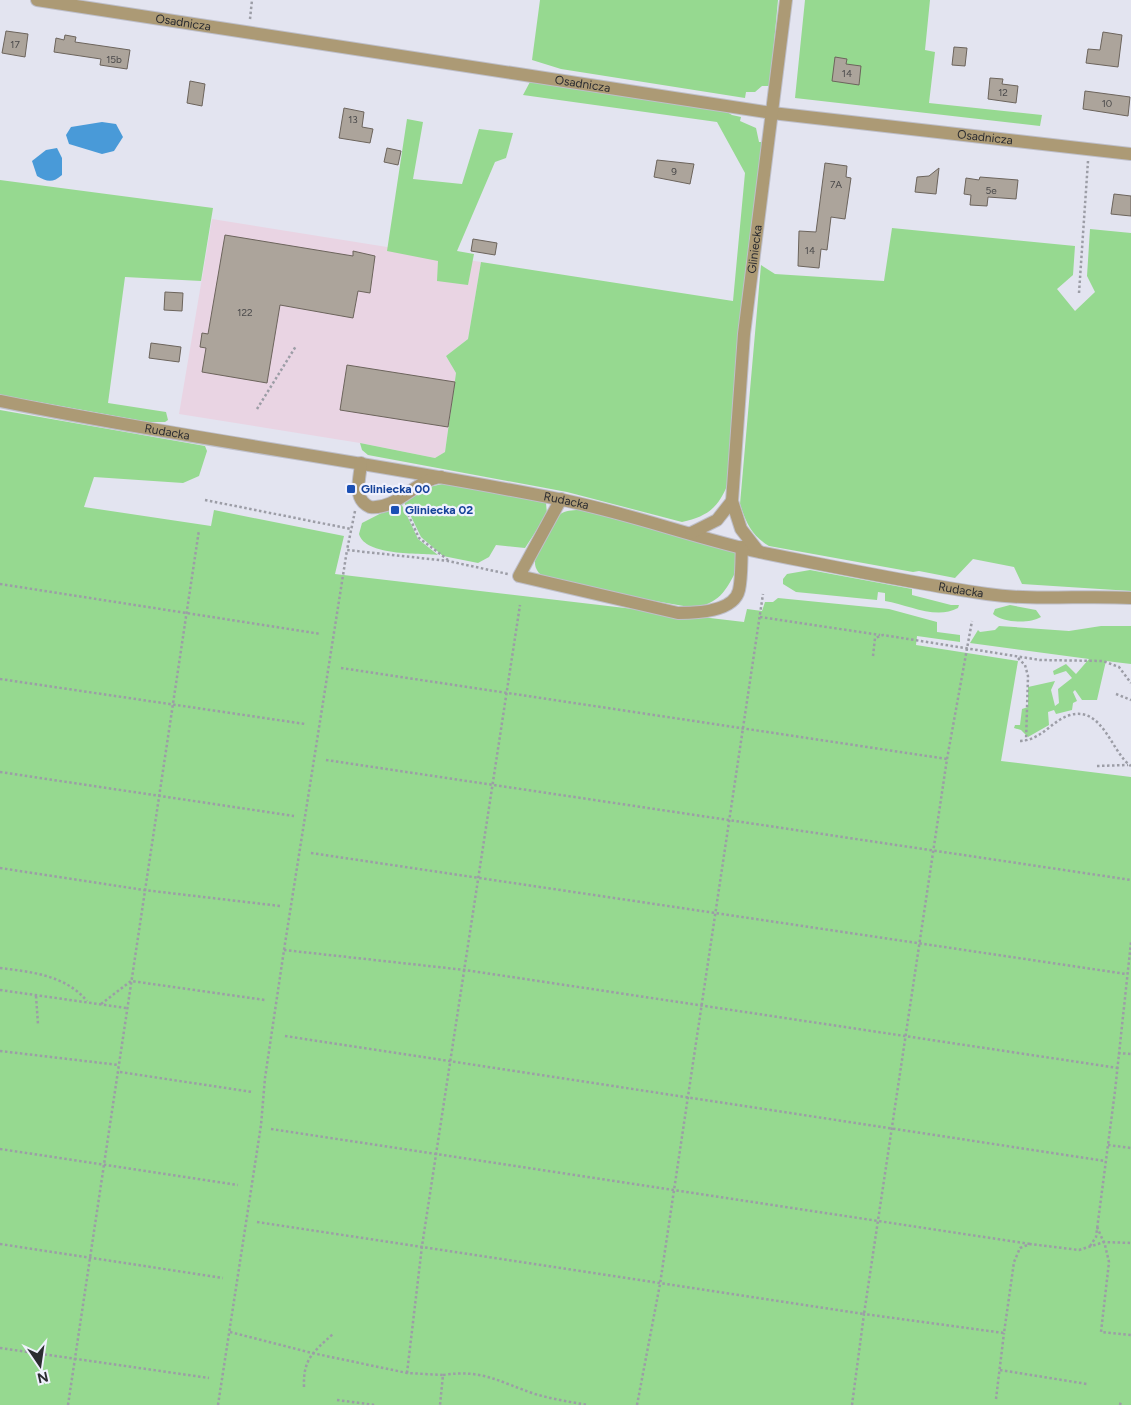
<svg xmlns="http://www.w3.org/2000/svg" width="1131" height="1405" viewBox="0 0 1131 1405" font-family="Figtree,sans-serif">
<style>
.industrial{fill:#e9d4e3}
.green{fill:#96d990}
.water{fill:#499ad8}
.building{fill:#aca49b;stroke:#6c645c}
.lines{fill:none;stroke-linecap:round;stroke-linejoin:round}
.minor-casing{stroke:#bebfca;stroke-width:14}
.path{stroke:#9c9da6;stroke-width:2.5;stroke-dasharray:2.5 2.5;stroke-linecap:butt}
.minor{stroke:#ac9a75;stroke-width:12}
.transit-dot{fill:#1a4fb4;stroke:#f0f1fd;stroke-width:2}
.labels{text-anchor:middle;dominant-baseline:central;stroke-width:4.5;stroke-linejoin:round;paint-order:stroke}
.number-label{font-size:10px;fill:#4b4a4b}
.street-label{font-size:12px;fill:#2b2c30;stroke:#f0f1fd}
.transit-label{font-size:12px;font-weight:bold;fill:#164399;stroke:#f0f1fd;text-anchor:start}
</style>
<rect width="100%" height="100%" fill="#e3e4f0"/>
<polygon class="industrial" points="212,219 481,262 468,339 446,356 456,373 445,452 435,458 360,443 179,414"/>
<g class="green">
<polygon points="540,0 778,0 770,86 762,86 755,92 746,92 745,98 561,69 532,60"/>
<polygon points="805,0 930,0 925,50 935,52 929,103 1042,115 1040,126 795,98"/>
<path d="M531 80 722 109 732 115 741 117 740 121 756 128 759 142H764L729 481C719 507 709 516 682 522L567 492 368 455 362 450 360 443 435 458 445 452 456 373 446 356 468 339 481 262 733 301 745 173 717 122 523 95Z"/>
<polygon points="407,119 423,122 413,179 462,184 479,129 513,133 506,158 495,162 457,251 474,254 468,285 437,281 438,261 387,251"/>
<polygon points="0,180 213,208 201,281 125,277 108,403 166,412 168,420 165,422 148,422 0,395"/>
<path d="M892 228 1075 246 1073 275 1057 289 1075 311 1095 292 1087 276 1090 229 1131 233V591L1022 584 1014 567 973 559 955 578 919 571 913 572 769 546C752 536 746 523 740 504L761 265 775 274 884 281Z"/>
<polygon points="0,410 205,446 207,451 199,476 183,483 94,477 84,507 211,526 214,510 344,536 335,574 744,622 747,609 762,611 765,602 773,602 778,598 889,609 937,622 937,632 960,635 960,642 917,636 916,645 1018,661 1001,761 1131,777 1131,1405 0,1405"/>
<polygon points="447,483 546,503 547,514 525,548 496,545 489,557 478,563 443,556 421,537 404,502 429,487"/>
<path d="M401 503 418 539 438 555C419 553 365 556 359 534L362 523Z"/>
<path d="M581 510 735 551 739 566C726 589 723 601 695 608L558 584C527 572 532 560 546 536 550 528 554 518 562 513 568 510 575 510 581 510Z"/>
<path d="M810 570 912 589V595L951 605H959L958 608C936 620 909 605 885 601V593L878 592 877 600 796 592 783 584V579L787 574Z"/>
<path d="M1010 605 1036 610 1041 617C1029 624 1004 623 993 614L995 609Z"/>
<polygon points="999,626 1069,631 1101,626 1131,626 1131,664 1106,661 1097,700 1082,700 1075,690 1073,692 1077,701 1073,703 1072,710 1056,714 1054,710 1048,712 1049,725 1028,737 1021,730 1014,728 1015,725 1020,725 1022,709 1028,707 1028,687 1055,681 1051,690 1055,706 1059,703 1058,689 1072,678 1066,671 1054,675 1053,671 1066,664 1076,674 1089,659 970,643 978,630 980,632 995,630"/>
</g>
<g class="water">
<polygon points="102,122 116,124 123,137 114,151 102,154 69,144 66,135 71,127"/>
<path d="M57 148 62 158V175C53 183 47 182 37 176L32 161 46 150Z"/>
</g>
<g class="building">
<polygon points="6,31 28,34 25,57 2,53"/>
<polygon points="1103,32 1122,35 1118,67 1086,63 1088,49 1100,50"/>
<polygon points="65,35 76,37 75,42 130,50 127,69 100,65 101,59 54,52 56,38 64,40"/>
<polygon points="954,47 967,48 965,66 952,65"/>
<polygon points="835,57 847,59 846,64 861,66 859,85 832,81"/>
<polygon points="990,78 1003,79 1002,84 1018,86 1016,103 988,99"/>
<polygon points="190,81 205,84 202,106 187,103"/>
<polygon points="1085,91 1130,97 1128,116 1083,109"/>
<polygon points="344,108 364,112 362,127 373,129 370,143 339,138"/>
<polygon points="387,148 401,151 398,165 384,162"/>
<polygon points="657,160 694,164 690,184 654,177"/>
<polygon points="825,163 847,166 846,177 851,178 845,219 831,217 827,250 821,249 819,268 798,266 799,231 816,232"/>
<polygon points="939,168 936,194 915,192 917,177 929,176"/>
<polygon points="980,177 1018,180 1016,199 988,197 987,206 970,205 971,195 964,194 966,178 979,180"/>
<polygon points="1114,194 1131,196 1131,216 1111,214"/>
<polygon points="225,235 353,256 353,251 375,256 370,293 358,291 353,318 280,305 267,383 202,372 206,348 200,347 202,333 208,334"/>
<polygon points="473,239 497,243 495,255 471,251"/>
<polygon points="165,292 183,293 182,311 164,310"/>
<polygon points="151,343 181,347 179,362 149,358"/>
<polygon points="347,365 455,382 448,427 340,410"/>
</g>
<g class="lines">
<defs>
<g id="minor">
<path id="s1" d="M37 0 772 113 1131 154"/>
<path id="s2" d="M0 401C185 439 373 462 558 499 626 512 692 537 759 552 835 567 910 583 987 594 1035 601 1083 595 1131 598"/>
<path d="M361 463C360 479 352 499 370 507 397 510 415 480 441 477"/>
<path d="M561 499 519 576 678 613C696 613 734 612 739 590 742 576 741 561 742 547"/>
<polyline points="691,533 717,520 732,501"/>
<path id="s3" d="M758 551 741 529 732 501 744 334 786 0"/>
</g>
</defs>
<use href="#minor" class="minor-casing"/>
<g class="path">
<polyline points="250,19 252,0"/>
<polyline points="1079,293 1088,161"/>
<polyline points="257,409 296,346"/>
<polyline points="205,500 351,529"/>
<polyline points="406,510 419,538 448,560"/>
<polyline points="355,511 347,550 448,561 508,574"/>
<polyline points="0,584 321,634"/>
<polyline points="760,617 880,635"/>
<polyline points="873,656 875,638 883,635 1040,660 1103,661 1119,667 1131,683"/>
<polyline points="1018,658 1025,665 1028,676 1026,741"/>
<polyline points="341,668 947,759"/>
<polyline points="0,679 305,724"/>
<polyline points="1116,694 1131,700"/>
<path d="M1020 741C1042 740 1051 721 1070 715 1103 706 1111 752 1131 766"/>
<polyline points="326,760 1131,880"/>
<polyline points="1097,766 1128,765"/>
<polyline points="0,772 294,816"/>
<polyline points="311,853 1126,974"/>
<polyline points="0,868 144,890 280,906"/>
<polyline points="284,950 465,970 1118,1068"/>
<path d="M0 968C32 972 65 975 87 1001"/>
<polyline points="0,990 126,1008"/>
<polyline points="36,996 38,1024"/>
<polyline points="101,1004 131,981 265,1000"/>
<polyline points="285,1036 1105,1161"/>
<polyline points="0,1051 119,1065"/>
<polyline points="1118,1053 1131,1054"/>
<polyline points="120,1072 252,1092"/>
<polyline points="271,1129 1030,1244"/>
<polyline points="1108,1145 1131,1148"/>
<polyline points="0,1149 238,1185"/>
<polyline points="257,1222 864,1314 947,759 972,621"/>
<polyline points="1097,1227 1105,1245 1109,1262 1101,1332 1131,1335"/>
<polyline points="0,1244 223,1278"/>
<polyline points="1090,1246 1096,1237 1115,1091 1131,942"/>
<polyline points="230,1332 312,1353 407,1373 443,1375 440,1405"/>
<polyline points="0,1348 209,1378"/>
<polyline points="1000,1370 1087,1384"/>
<polyline points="407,1373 422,1246 520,605"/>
<path d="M443 1375C483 1369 499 1382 535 1394 552 1399 570 1402 588 1405"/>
<path d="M304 1387C303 1359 313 1352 333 1334"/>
<polyline points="996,1399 1004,1333"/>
<polyline points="337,1400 375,1405"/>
<polyline points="68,1405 199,530"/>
<polyline points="218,1405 261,1125 265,1078 284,950 347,550"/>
<polyline points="637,1405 660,1284 763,594"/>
<polyline points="852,1405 864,1314 1004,1333 1014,1262 1020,1248 1030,1244 1079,1250 1104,1242 1131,1243"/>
<polyline points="1120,1405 1121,1401"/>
</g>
<use href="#minor" class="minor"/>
</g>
<g class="transit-dot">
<rect x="346" y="484" width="10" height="10" rx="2.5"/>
<rect x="390" y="505" width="10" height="10" rx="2.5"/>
</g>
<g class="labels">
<g class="number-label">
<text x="15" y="44">17</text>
<text x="114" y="59">15b</text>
<text x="847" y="73">14</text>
<text x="1003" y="92">12</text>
<text x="1107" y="103">10</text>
<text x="353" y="119">13</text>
<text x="674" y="171">9</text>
<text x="836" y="184">7A</text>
<text x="991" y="190">5e</text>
<text x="810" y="250">14</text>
<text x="245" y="312">122</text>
</g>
<g class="street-label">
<text stroke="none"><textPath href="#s1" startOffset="148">Osadnicza</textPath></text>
<text stroke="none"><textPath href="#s1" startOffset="552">Osadnicza</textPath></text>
<text stroke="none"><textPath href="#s1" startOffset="958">Osadnicza</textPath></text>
<text stroke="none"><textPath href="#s3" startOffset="310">Gliniecka</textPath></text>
<text stroke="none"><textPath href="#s2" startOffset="170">Rudacka</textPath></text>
<text stroke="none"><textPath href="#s2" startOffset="575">Rudacka</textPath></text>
<text stroke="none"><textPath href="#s2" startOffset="980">Rudacka</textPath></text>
</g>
<g class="transit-label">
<text x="361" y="489">Gliniecka 00</text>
<text x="405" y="510">Gliniecka 02</text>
</g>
</g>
<g transform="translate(40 1365) rotate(167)" stroke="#f0f1fd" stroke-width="4" paint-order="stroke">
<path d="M0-4L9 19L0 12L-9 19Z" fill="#2b2c30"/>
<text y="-8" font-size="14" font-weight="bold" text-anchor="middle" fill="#2b2c30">N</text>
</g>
</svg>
